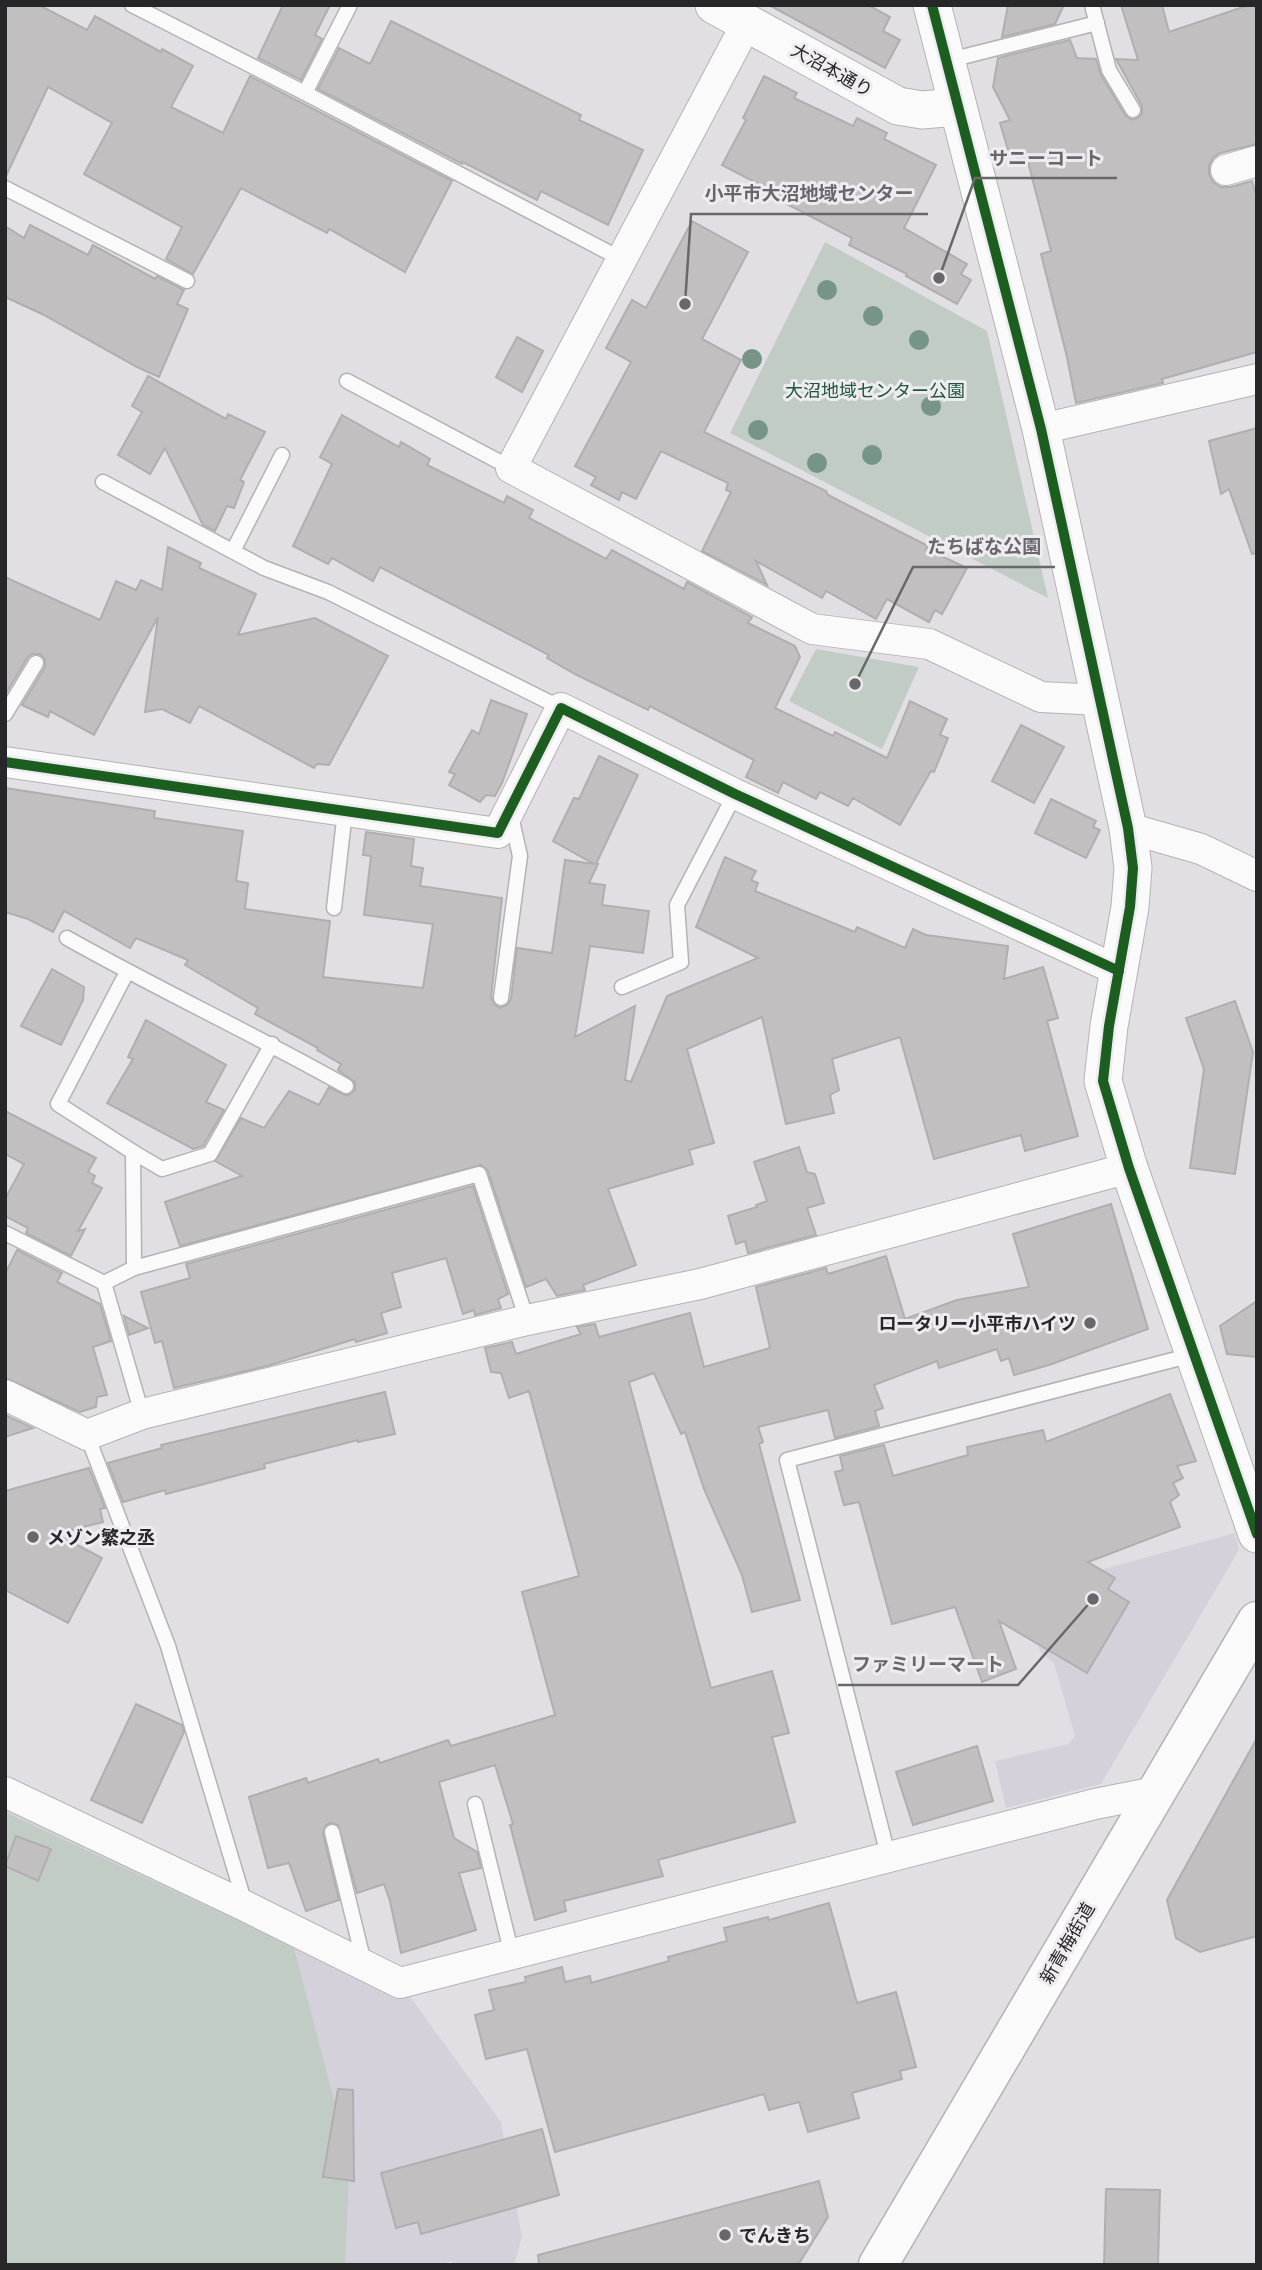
<svg xmlns="http://www.w3.org/2000/svg" width="1262" height="2270" viewBox="0 0 1262 2270" font-family="'Public Sans','Noto Sans JP',sans-serif">
<style>
.built{fill:#d5d1da}
.green{fill:#c1ccc5}
.building{fill:#c2bfc1;stroke:#b0aeb0;stroke-width:2}
.lines{fill:none;stroke-linecap:round;stroke-linejoin:round}
.service-casing{stroke:#b4b2b5;stroke-width:17}
.minor-casing{stroke:#b4b2b5;stroke-width:32}
.tertiary-casing{stroke:#b4b2b5;stroke-width:39}
.primary-casing{stroke:#b4b2b5;stroke-width:41}
.service{stroke:#fafafb;stroke-width:14}
.minor{stroke:#fafafb;stroke-width:30}
.tertiary{stroke:#fafafb;stroke-width:37}
.primary{stroke:#fafafb;stroke-width:38}
.cycleway-casing{stroke:#eeebf1;stroke-width:15}
.cycleway{stroke:#1b5e20;stroke-width:10}
.tree{fill:#769586}
.poi-dot{fill:#686769;stroke:#eeebf1;stroke-width:2.5}
.labels{text-anchor:middle;dominant-baseline:central;stroke-width:6;stroke-linejoin:round;paint-order:stroke}
.street-label{font-size:18px;fill:#272628;stroke:#eeebf1}
.park-label{font-size:18px;fill:#1f5839;stroke:#eeebf1}
.poi-label{font-size:18px;font-weight:bold;fill:#272628;stroke:#eeebf1;text-anchor:start}
.leader{fill:none;stroke:#686769;stroke-width:2.5}
.callout-dot{fill:#686769;stroke:#eeebf1;stroke-width:2.5}
.callout-label{font-size:19px;text-anchor:middle;font-weight:bold;fill:#686769;stroke:#eeebf1;stroke-width:6;stroke-linejoin:round;paint-order:stroke}
</style>
<rect width="100%" height="100%" fill="#e1dfe3"/>
<g class="built">
<polygon points="1235,1533 1239,1550 1101,1784 1006,1808 995,1761 1068,1744 1075,1736 1054,1663 1040,1651 1027,1590"/>
<polygon points="5,1792 400,1983 501,2122 522,2237 514,2265 454,2265 452,2261 439,2265 345,2265 350,2160 294,1947 5,1812"/>
</g>
<g class="green">
<polygon points="825,242 987,331 1048,598 730,433"/>
<polygon points="816,649 919,667 882,749 789,701"/>
<polygon points="5,1812 294,1947 350,2160 345,2265 5,2265"/>
</g>
<g class="building">
<polygon points="5,5 39,5 87,30 95,16 161,52 162,49 193,66 171,107 223,133 250,76 452,181 405,272 329,229 327,233 241,188 193,274 166,259 182,227 84,174 112,123 48,87 5,178"/>
<polygon points="283,5 330,5 315,35 322,39 301,80 258,58"/>
<polygon points="769,5 868,5 890,17 883,31 900,40 885,68"/>
<polygon points="1008,5 1064,5 1055,24 1002,37"/>
<polygon points="1121,5 1162,5 1169,32 1249,5 1257,5 1257,144 1220,153 1213,158 1209,166 1209,174 1213,182 1221,187 1231,187 1252,181 1257,198 1257,352 1162,379 1163,383 1076,403 1067,357 1041,254 1051,251 1028,162 1019,165 1015,150 1009,153 1000,123 1010,120 993,87 998,58 1070,40 1077,58 1096,59 1101,75 1125,115 1132,120 1138,118 1142,114 1142,106 1116,59 1138,60"/>
<polygon points="391,21 581,115 579,120 643,150 608,225 541,191 537,200 463,162 462,164 318,89 339,48 370,64"/>
<polygon points="764,76 797,93 794,98 853,126 857,118 887,133 884,139 936,165 904,228 967,264 961,274 971,280 957,304 906,276 907,274 849,245 852,238 764,192 766,188 722,165 746,120 743,118"/>
<polygon points="692,221 748,252 702,339 741,360 704,432 826,491 828,495 928,546 926,549 967,568 942,614 935,610 929,622 887,599 876,619 826,591 822,598 756,561 767,585 702,551 731,492 726,490 728,483 661,451 636,499 622,492 619,500 591,485 596,477 575,466 631,362 606,348 632,300 646,308"/>
<polygon points="30,225 88,255 93,245 155,279 157,276 184,290 177,304 188,309 159,377 137,367 42,314 5,297 5,226 24,238"/>
<polygon points="517,337 543,351 522,392 496,377"/>
<polygon points="148,376 226,419 228,414 265,432 240,480 244,482 234,508 227,506 215,531 203,525 165,448 150,474 118,455 142,412 132,406"/>
<polygon points="342,415 399,447 401,442 430,459 427,465 504,503 507,496 533,510 529,518 606,559 612,550 684,589 687,582 752,617 748,623 795,646 800,657 775,708 833,736 835,732 887,758 910,701 947,719 940,735 948,738 934,772 931,771 900,825 853,798 848,806 820,792 816,799 783,782 778,793 746,777 754,760 650,706 648,710 575,674 547,658 549,655 380,567 373,581 332,558 328,564 293,546 332,464 320,457"/>
<polygon points="1257,428 1257,553 1252,554 1229,489 1221,494 1209,441"/>
<polygon points="168,547 201,563 199,568 256,594 238,635 315,618 388,656 329,765 317,764 314,768 199,706 190,723 162,709 145,712 158,617 94,735 50,711 48,717 22,705 45,667 45,659 40,654 32,654 28,657 5,695 5,577 100,620 116,581 136,590 141,580 162,590"/>
<polygon points="491,700 527,714 502,783 495,796 486,795 480,802 449,785 455,774 449,772 472,730 479,734"/>
<polygon points="1021,725 1064,747 1034,803 992,781"/>
<polygon points="599,756 638,775 596,864 598,864 589,883 605,885 602,905 649,911 643,953 590,946 575,1037 635,1006 625,1080 631,1082 667,996 758,958 696,927 725,857 756,871 751,880 758,883 755,891 855,932 857,927 905,948 913,929 926,935 1008,946 1004,979 1043,967 1058,1018 1047,1021 1078,1136 1025,1151 1021,1135 934,1159 900,1037 832,1059 839,1090 830,1095 834,1113 786,1124 762,1017 687,1049 714,1143 689,1150 693,1164 608,1189 636,1265 583,1285 585,1290 557,1296 546,1279 526,1287 488,1171 481,1165 180,1246 165,1202 242,1176 215,1161 241,1118 264,1128 289,1091 319,1105 329,1087 347,1096 355,1090 355,1082 338,1070 341,1064 317,1050 318,1048 255,1014 258,1008 185,965 188,960 136,938 130,948 64,911 53,932 28,919 5,912 5,788 155,811 154,818 243,831 236,881 248,883 245,909 330,921 323,977 423,988 433,924 364,915 371,856 363,855 366,832 414,839 411,866 423,868 420,886 502,898 491,997 495,1005 500,1008 508,1004 511,999 517,948 552,953 565,860 594,864 553,841 574,798 579,799"/>
<polygon points="1051,799 1096,821 1093,827 1100,830 1086,858 1035,833"/>
<polygon points="52,969 84,987 83,1000 61,1045 21,1026"/>
<polygon points="1235,1001 1253,1052 1235,1174 1190,1168 1204,1069 1186,1018"/>
<polygon points="146,1020 226,1065 206,1102 224,1110 203,1146 193,1149 107,1103 133,1059 128,1057"/>
<polygon points="5,1111 96,1158 88,1172 95,1176 92,1183 102,1188 78,1231 85,1229 71,1256 26,1233 28,1228 5,1216 5,1199 24,1164 5,1154"/>
<polygon points="799,1147 807,1172 815,1174 824,1203 807,1208 816,1235 748,1253 745,1241 736,1244 728,1216 757,1207 756,1205 767,1201 754,1162"/>
<polygon points="473,1186 508,1294 498,1299 501,1308 475,1315 474,1310 463,1314 446,1258 392,1273 401,1307 381,1313 387,1333 356,1342 355,1339 267,1366 174,1388 162,1341 155,1343 141,1292 190,1278 186,1264"/>
<polygon points="1111,1204 1148,1329 1049,1365 1014,1375 1009,1358 1001,1361 997,1349 939,1368 937,1361 874,1385 883,1408 875,1411 879,1426 835,1438 828,1410 758,1427 763,1442 759,1444 800,1600 752,1612 742,1575 704,1489 685,1432 681,1434 654,1373 629,1382 711,1688 772,1671 789,1733 772,1737 795,1822 658,1860 663,1876 564,1901 566,1911 535,1920 510,1825 513,1824 495,1765 439,1782 454,1838 477,1852 481,1868 459,1873 476,1930 401,1953 390,1901 384,1884 357,1893 338,1825 330,1823 326,1825 323,1834 339,1900 306,1911 289,1863 268,1868 249,1797 306,1778 308,1783 378,1759 380,1763 448,1740 451,1746 555,1715 522,1592 579,1576 529,1391 509,1398 501,1373 491,1372 485,1348 512,1342 516,1354 581,1334 577,1327 595,1324 599,1337 690,1313 704,1367 770,1348 756,1287 826,1268 828,1274 886,1256 905,1319 957,1300 1029,1287 1013,1234"/>
<polygon points="17,1250 62,1273 57,1282 100,1304 111,1341 93,1347 107,1395 97,1397 96,1407 80,1412 5,1378 5,1274"/>
<polygon points="1257,1301 1257,1357 1227,1354 1220,1326"/>
<polygon points="124,1316 148,1328 129,1335"/>
<polygon points="385,1392 395,1434 358,1442 358,1440 264,1464 265,1468 166,1494 165,1490 123,1502 108,1463 162,1448 161,1445"/>
<polygon points="1170,1394 1196,1461 1177,1466 1183,1478 1173,1483 1179,1495 1170,1502 1180,1527 1088,1562 1115,1578 1108,1589 1129,1602 1087,1673 999,1621 1016,1669 982,1682 955,1607 892,1624 859,1502 844,1505 835,1472 843,1470 840,1456 884,1445 893,1476 968,1455 967,1447 1043,1430 1046,1442"/>
<polygon points="5,1415 33,1428 5,1437"/>
<polygon points="89,1468 105,1508 100,1509 103,1522 56,1534 102,1558 68,1623 5,1590 5,1491"/>
<polygon points="136,1704 182,1725 184,1732 142,1823 91,1800"/>
<polygon points="1257,1738 1257,1936 1200,1952 1176,1938 1167,1900"/>
<polygon points="977,1746 993,1801 913,1825 896,1772"/>
<polygon points="16,1836 51,1849 38,1881 5,1866"/>
<polygon points="829,1903 857,2003 896,1992 916,2067 900,2071 902,2079 852,2093 859,2118 808,2132 799,2102 769,2110 764,2094 555,2152 527,2049 486,2059 475,2015 494,2010 489,1990 526,1982 525,1977 562,1967 565,1982 590,1976 591,1983 669,1961 668,1957 727,1941 724,1928 768,1917 769,1920"/>
<polygon points="338,2089 353,2090 354,2181 323,2177"/>
<polygon points="542,2129 559,2195 421,2234 418,2222 396,2228 381,2173"/>
<polygon points="819,2181 828,2217 798,2265 539,2265 538,2255"/>
<polygon points="1106,2189 1160,2190 1158,2265 1104,2265"/>
</g>
<g class="lines">
<defs>
<g id="service">
<polyline points="132,5 305,93 623,260"/>
<polyline points="1092,5 1109,70 1133,110"/>
<polyline points="946,61 1097,23"/>
<polyline points="305,93 350,5"/>
<polyline points="5,188 187,281"/>
<polyline points="347,381 511,468"/>
<polyline points="103,482 264,568 328,592 561,708"/>
<polyline points="233,551 282,455"/>
<polyline points="5,714 36,663"/>
<polyline points="334,908 345,811"/>
<path d="M67 938C159 990 254 1034 346 1086"/>
<polyline points="127,972 58,1104 133,1152 134,1268"/>
<polyline points="622,987 681,962 677,905 735,794"/>
<polyline points="501,998 520,856 511,816"/>
<polyline points="133,1152 162,1169 210,1154 272,1044"/>
<polyline points="5,1233 104,1283"/>
<polyline points="142,1414 104,1283 134,1268 479,1174 527,1320"/>
<polyline points="87,1435 168,1646 245,1904"/>
<polyline points="475,1804 512,1955"/>
<polyline points="332,1832 364,1963"/>
<polyline points="889,1859 787,1460 1192,1355"/>
</g>
<g id="minor">
<polyline points="747,23 511,468 812,629 929,644 1041,697 1100,700"/>
<polyline points="1226,170 1257,161"/>
<polyline points="1041,429 1257,379"/>
<polyline points="5,762 498,833 561,708 735,794 1119,971"/>
<polyline points="1128,828 1201,849 1257,876"/>
<polyline points="5,1395 87,1435 142,1414 527,1320 700,1284 1129,1168"/>
<polyline points="5,1792 245,1906 400,1983 1095,1804 1155,1792"/>
</g>
<g id="tertiary">
<polyline points="714,5 898,106 922,110 957,107"/>
<polyline points="932,5 1041,429 1128,828 1133,868 1130,907 1109,1026 1103,1081 1129,1168 1257,1534"/>
</g>
<polyline id="primary" points="878,2265 1257,1621"/>
</defs>
<use href="#service" class="service-casing"/>
<use href="#minor" class="minor-casing"/>
<use href="#tertiary" class="tertiary-casing"/>
<use href="#primary" class="primary-casing"/>
<use href="#service" class="service"/>
<use href="#minor" class="minor"/>
<use href="#tertiary" class="tertiary"/>
<use href="#primary" class="primary"/>
<defs>
<g id="cycleway">
<polyline points="932,5 1041,429 1128,828 1133,868 1130,907 1109,1026 1103,1081 1129,1168 1257,1534"/>
<polyline points="5,762 498,833 561,708 735,794 1119,971"/>
</g>
</defs>
<use href="#cycleway" class="cycleway-casing"/>
<use href="#cycleway" class="cycleway"/>
</g>
<g class="tree">
<circle cx="827" cy="290" r="10"/>
<circle cx="873" cy="316" r="10"/>
<circle cx="919" cy="340" r="10"/>
<circle cx="752" cy="359" r="10"/>
<circle cx="931" cy="406" r="10"/>
<circle cx="758" cy="430" r="10"/>
<circle cx="872" cy="455" r="10"/>
<circle cx="817" cy="463" r="10"/>
</g>
<g class="poi-dot">
<circle cx="1090" cy="1323" r="7"/>
<circle cx="33" cy="1537" r="7"/>
<circle cx="725" cy="2235" r="7"/>
</g>
<g class="labels">
<g class="street-label">
<text transform="translate(832 70) rotate(29)">大沼本通り</text>
<text transform="translate(1067 1943) rotate(-60)">新青梅街道</text>
</g>
<g class="park-label">
<text x="875" y="390">大沼地域センター公園</text>
</g>
<g class="poi-label">
<text x="1076" y="1323" text-anchor="end">ロータリー小平市ハイツ</text>
<text x="47" y="1537">メゾン繁之丞</text>
<text x="739" y="2235">でんきち</text>
</g>
</g>
<path class="leader" d="M939 278L975 178H1117M685 304L691 214H928M855 684L913 567H1055M1093 1599L1018 1685H838"/>
<g class="callout-dot">
<circle cx="939" cy="278" r="7"/>
<circle cx="685" cy="304" r="7"/>
<circle cx="855" cy="684" r="7"/>
<circle cx="1093" cy="1599" r="7"/>
</g>
<g class="callout-label">
<text x="1046" y="165">サニーコート</text>
<text x="809" y="200">小平市大沼地域センター</text>
<text x="984" y="553">たちばな公園</text>
<text x="928" y="1671">ファミリーマート</text>
</g>
<rect width="1262" height="2270" fill="none" stroke="#272628" stroke-width="14"/>
</svg>
